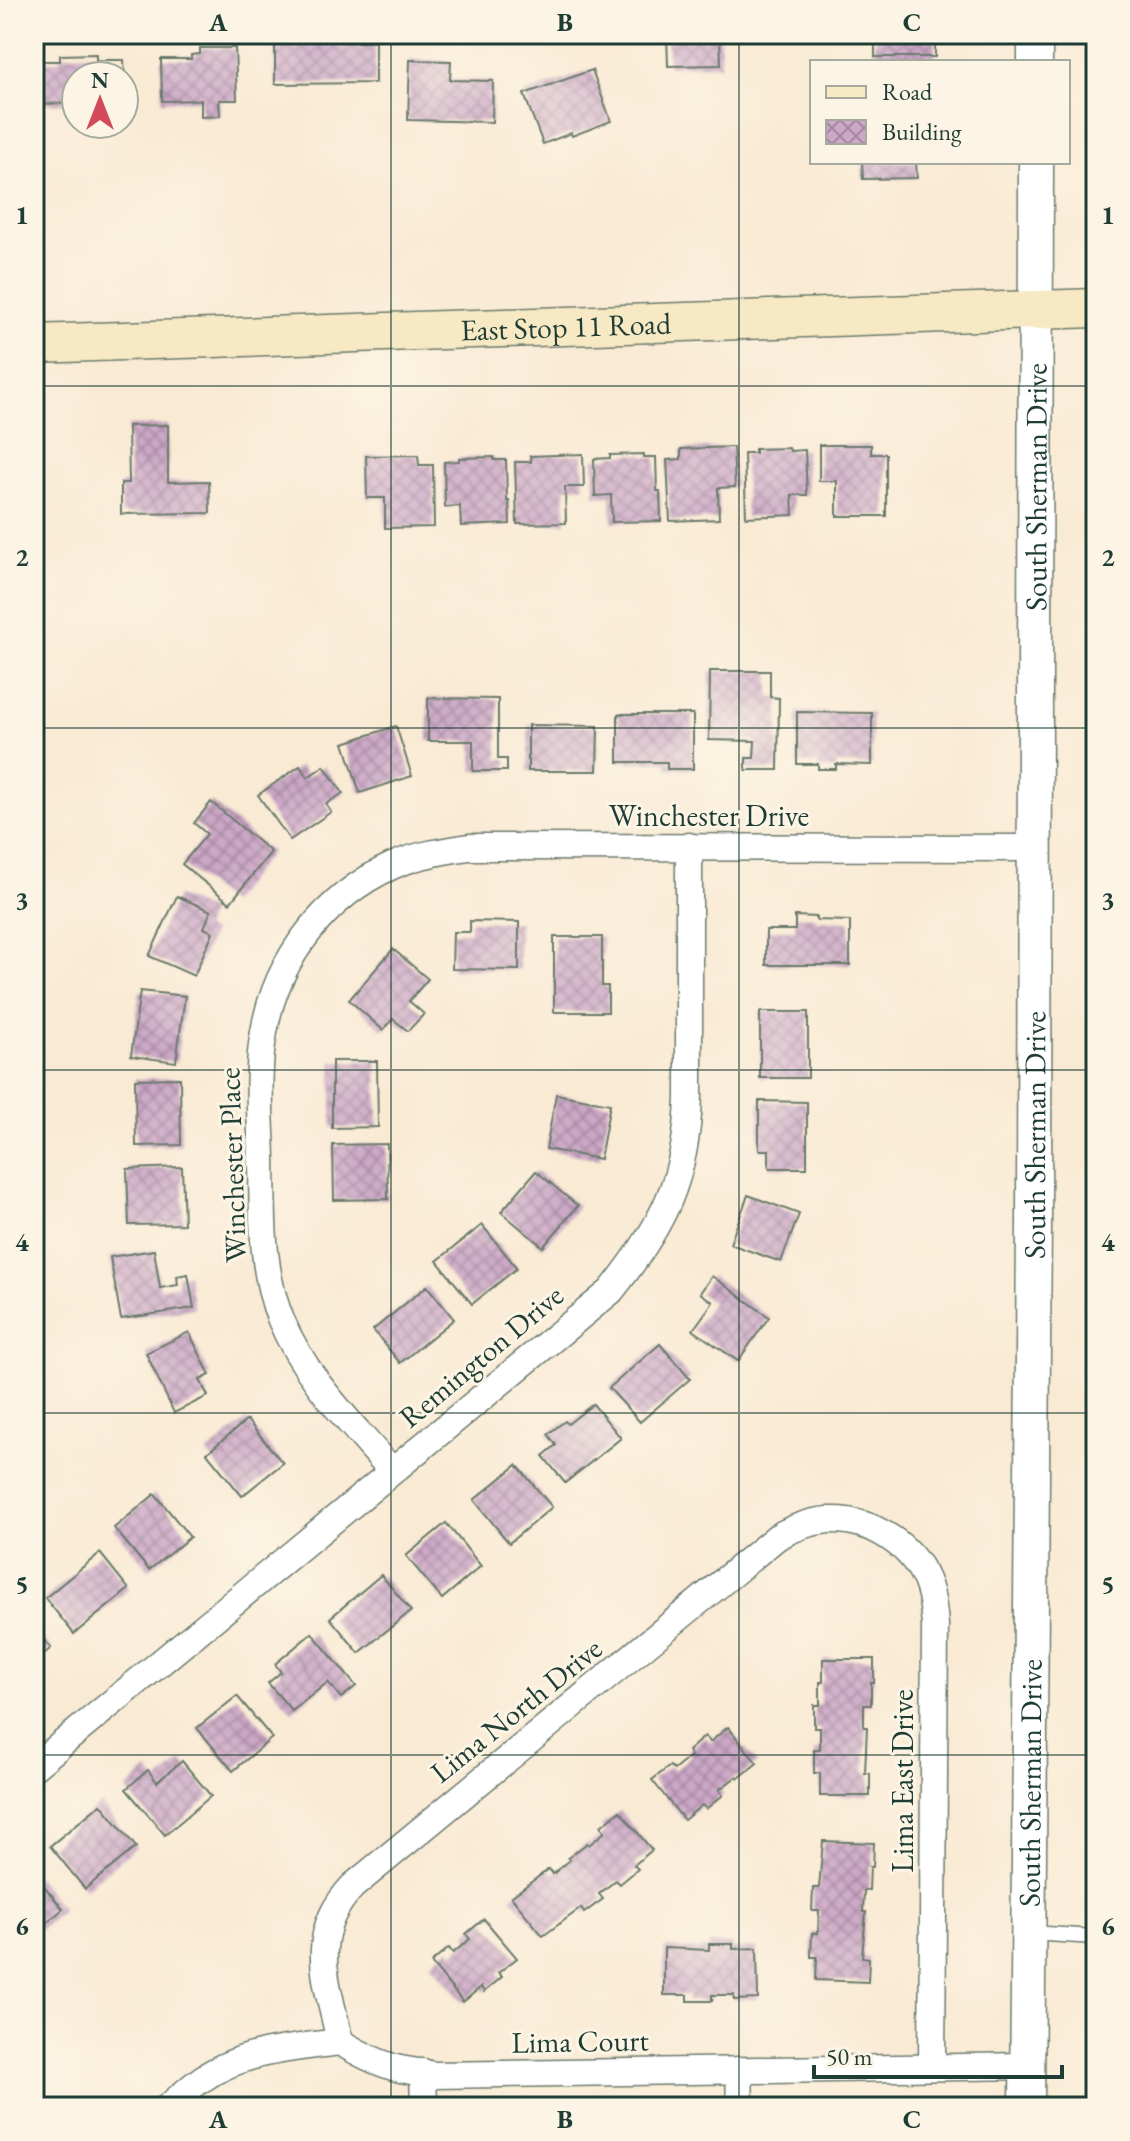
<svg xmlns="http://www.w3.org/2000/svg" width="1130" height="2141" viewBox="0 0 1130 2141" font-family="'EB Garamond',serif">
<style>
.building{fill:url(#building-cross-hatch)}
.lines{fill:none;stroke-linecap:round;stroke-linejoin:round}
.service-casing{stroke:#6b7a6c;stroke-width:17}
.minor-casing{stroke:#6b7a6c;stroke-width:29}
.tertiary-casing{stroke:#6b7a6c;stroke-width:37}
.secondary-casing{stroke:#6b7a6c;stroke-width:41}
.service{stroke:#fff;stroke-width:14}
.minor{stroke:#fff;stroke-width:26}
.tertiary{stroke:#fff;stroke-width:34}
.secondary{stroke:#f6e9c3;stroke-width:38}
.grid{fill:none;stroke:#1f3d34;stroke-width:2;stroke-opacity:0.55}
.labels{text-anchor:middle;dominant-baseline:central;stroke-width:6;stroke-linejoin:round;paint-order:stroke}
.street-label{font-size:30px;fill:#1f3d34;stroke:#fcf5e5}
.neatline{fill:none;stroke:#1f3d34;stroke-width:3}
.grid-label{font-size:26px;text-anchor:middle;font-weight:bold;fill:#1f3d34}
</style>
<defs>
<pattern id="building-cross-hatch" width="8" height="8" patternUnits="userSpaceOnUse" patternTransform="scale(2)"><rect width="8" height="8" fill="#cca7c7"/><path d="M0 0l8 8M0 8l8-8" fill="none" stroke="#a589a2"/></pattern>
</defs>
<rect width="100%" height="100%" fill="#fcf5e5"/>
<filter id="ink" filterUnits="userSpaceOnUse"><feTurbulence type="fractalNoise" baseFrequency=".0125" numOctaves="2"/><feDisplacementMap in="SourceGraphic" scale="16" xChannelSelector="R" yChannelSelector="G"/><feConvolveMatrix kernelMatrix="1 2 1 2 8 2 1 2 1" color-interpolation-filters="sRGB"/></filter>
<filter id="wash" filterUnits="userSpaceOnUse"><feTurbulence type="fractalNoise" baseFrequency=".006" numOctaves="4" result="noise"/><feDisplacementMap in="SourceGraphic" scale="32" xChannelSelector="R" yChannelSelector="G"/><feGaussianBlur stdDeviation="1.8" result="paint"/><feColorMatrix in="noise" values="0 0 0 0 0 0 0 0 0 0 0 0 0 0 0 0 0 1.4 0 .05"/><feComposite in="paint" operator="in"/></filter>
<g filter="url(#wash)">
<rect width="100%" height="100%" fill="#f9ead4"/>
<g id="blocks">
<g class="building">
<polygon points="667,34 720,34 721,65 668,66"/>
<rect x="875" y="34" width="60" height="23"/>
<polygon points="311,36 344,36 344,42 375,42 375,83 275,84 275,41 311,41"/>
<polygon points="200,48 235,48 237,100 219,100 220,116 201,117 201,100 162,101 161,59 191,59 191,55 200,54"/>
<polygon points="96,54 96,60 124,60 125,76 76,76 76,103 34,104 34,61 60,61 60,55"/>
<polygon points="410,60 451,61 450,80 493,81 492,122 408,120"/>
<polygon points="592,70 611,121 572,136 571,133 543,144 524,94"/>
<polygon points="862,162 916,162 917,178 863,179"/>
<polygon points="168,425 168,482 209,481 210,513 121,514 121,483 129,483 128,426"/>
<polygon points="819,445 871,445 871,454 886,454 886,516 837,516 837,481 819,481"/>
<polygon points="733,447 735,487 718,488 719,519 670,521 667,460 681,459 681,449"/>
<polygon points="789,448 790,451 805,450 807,495 792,495 793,515 746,517 744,453 755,453 755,449"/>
<polygon points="583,454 584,487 565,487 566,523 517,524 515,462 531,462 530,456"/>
<polygon points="644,454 644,457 656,457 657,491 660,491 661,521 612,522 611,495 595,496 594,459 610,458 610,455"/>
<polygon points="418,455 419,465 433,465 434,527 385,528 385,498 367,498 366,456"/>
<polygon points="494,457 494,460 506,460 507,501 509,501 510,524 461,526 460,506 445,507 444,462 459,461 459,458"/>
<polygon points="710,671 770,671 770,697 779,698 778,770 746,770 746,758 754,758 755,741 709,740"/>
<polygon points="428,698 498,699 498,759 507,759 507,771 473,771 473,741 428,741"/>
<polygon points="797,712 872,713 872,765 836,764 836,769 818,769 818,764 797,764"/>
<polygon points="618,714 693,714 693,769 667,769 667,762 618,762"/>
<polygon points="528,725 598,726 597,771 528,771"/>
<polygon points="396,726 412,776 360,793 344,743"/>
<polygon points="300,766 308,777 324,766 343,793 326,804 331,812 290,840 258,795"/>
<polygon points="211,802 271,852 230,903 182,864 207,834 194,823"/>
<polygon points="177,896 211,911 204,928 213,932 194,976 149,956"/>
<polygon points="795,916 816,917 816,920 850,921 850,965 766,965 766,930 795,930"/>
<polygon points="470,921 519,922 519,970 452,969 453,932 470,932"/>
<polygon points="554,937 602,937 602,986 608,986 608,1012 554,1012"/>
<polygon points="393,949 428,979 409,1001 424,1014 408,1031 393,1019 383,1030 349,1000"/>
<polygon points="140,991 185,996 176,1062 131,1056"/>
<rect x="760" y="1012" width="48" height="66"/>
<polygon points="332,1061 377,1061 378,1127 332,1128"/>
<polygon points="180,1078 181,1145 136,1146 135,1079"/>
<polygon points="556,1094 610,1104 600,1159 546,1149"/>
<polygon points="759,1101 807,1102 807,1168 769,1168 769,1150 759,1150"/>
<polygon points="387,1144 388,1199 334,1200 333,1145"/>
<polygon points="182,1167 184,1224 129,1225 127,1169"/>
<polygon points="536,1171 578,1206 543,1247 501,1212"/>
<polygon points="748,1195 799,1214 781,1262 730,1244"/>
<polygon points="482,1225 517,1268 472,1304 437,1261"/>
<polygon points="154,1250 160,1288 178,1285 177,1276 188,1274 194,1308 121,1319 110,1257"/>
<polygon points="712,1276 769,1317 738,1361 693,1330 713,1302 700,1293"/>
<polygon points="427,1286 454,1319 400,1363 373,1330"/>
<polygon points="189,1332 210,1375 200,1380 208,1396 174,1413 146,1353"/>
<polygon points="660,1344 690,1379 640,1422 609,1388"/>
<polygon points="593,1404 621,1438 565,1483 543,1456 556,1445 548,1434 565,1421 568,1424"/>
<polygon points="247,1420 283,1463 242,1496 207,1453"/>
<polygon points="517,1465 552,1507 509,1543 474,1500"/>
<polygon points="155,1494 190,1537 149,1570 114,1528"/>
<polygon points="446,1523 481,1566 442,1599 406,1556"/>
<polygon points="100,1553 129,1589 74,1634 45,1598"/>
<polygon points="381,1575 411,1611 359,1653 330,1618"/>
<polygon points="34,1629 51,1648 34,1663"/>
<polygon points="312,1633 356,1686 341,1698 328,1682 292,1711 268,1683 281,1672 275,1664"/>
<polygon points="823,1659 874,1659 874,1683 871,1683 871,1705 864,1705 864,1727 867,1727 865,1773 870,1773 870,1796 820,1796 820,1773 814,1773 814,1750 820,1750 820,1728 814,1728 814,1705 820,1705 820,1682 823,1682"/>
<polygon points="237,1696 272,1738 233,1771 197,1728"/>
<polygon points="728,1727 757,1763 739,1778 737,1776 719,1790 723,1795 706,1809 702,1805 684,1820 652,1780 670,1766 674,1770 691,1756 688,1751 705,1736 710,1742"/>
<polygon points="182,1761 211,1796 165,1835 126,1789 148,1770 157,1782"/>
<polygon points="101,1804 136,1847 85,1889 50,1846"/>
<polygon points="620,1811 652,1850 634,1865 638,1869 620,1884 616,1880 599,1894 603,1899 584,1913 581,1908 543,1936 511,1897 549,1869 553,1874 570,1860 568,1858 587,1843 589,1845 605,1832 601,1826"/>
<polygon points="823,1841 874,1843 873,1867 870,1867 869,1890 864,1890 863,1912 866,1912 862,1957 869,1958 868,1982 816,1980 817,1957 811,1957 812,1933 818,1933 819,1911 812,1911 813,1888 819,1888"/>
<polygon points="34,1874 63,1909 34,1934"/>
<polygon points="484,1919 517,1958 498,1973 502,1977 484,1992 481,1987 463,2002 431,1963 449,1948 453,1953 470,1939 466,1934"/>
<polygon points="709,1944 733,1944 733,1949 757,1948 758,1999 734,2000 734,1995 712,1995 712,2001 688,2001 688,1995 664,1995 664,1948 709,1950"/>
</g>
</g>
</g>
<g filter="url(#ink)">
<use href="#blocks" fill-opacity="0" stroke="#6b7a6c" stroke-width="2"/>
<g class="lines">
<defs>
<polyline id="service" points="1029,1933 1096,1937"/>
<g id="minor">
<path d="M392 1471C352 1424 305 1378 281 1320 260 1269 263 1213 262 1159 261 1117 256 1073 264 1032 276 959 326 896 392 866 416 855 443 851 469 847L1034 848"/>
<path d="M34 1767 611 1291C662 1227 687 1179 689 1096V846"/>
<path d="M340 2042C328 1983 305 1936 353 1886L777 1537C793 1528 811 1521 829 1520 872 1518 916 1547 929 1588 933 1600 934 1613 935 1625L932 2067"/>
<polyline points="739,2070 740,2107"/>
<polyline points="423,2072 424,2107"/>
<path d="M168 2107C179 2098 190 2087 202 2079 242 2051 293 2048 340 2042 358 2053 380 2064 400 2069 411 2071 422 2072 433 2075L1027 2066"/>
</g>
<g id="tertiary">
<polyline points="1035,34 1035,62"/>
<path id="s1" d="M1027 2107 1034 1225 1036 162"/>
</g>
<g id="secondary">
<path id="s2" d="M34 344 1096 308"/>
</g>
</defs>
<use href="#service" class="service-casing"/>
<use href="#minor" class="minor-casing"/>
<use href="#tertiary" class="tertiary-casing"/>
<use href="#secondary" class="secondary-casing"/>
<use href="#service" class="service"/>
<use href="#minor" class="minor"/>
<use href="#tertiary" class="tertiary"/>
<use href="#secondary" class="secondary"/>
</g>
</g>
<path class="grid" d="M391 34V2107M739 34V2107M34 386H1096M34 728H1096M34 1070H1096M34 1413H1096M34 1755H1096"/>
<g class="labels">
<g class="street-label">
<text stroke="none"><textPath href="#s2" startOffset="532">East Stop 11 Road</textPath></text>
<text stroke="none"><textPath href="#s1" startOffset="1620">South Sherman Drive</textPath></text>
<text x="709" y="815">Winchester Drive</text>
<text stroke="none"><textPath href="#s1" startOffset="972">South Sherman Drive</textPath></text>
<text transform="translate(232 1165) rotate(-92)">Winchester Place</text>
<text transform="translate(481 1356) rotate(-40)">Remington Drive</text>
<text transform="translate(516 1710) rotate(-39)">Lima North Drive</text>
<text transform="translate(902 1781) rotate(-90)">Lima East Drive</text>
<text stroke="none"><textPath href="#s1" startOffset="324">South Sherman Drive</textPath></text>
<text transform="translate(580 2041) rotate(-1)">Lima Court</text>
</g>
</g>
<rect width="1130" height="2141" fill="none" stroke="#fcf5e5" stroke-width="88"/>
<rect x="810" y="60" width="260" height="104" fill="#fcf5e5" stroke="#a4ab9e" stroke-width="2"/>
<rect x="826" y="86" width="40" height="12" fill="#f6e9c3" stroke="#a4ab9e" stroke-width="2"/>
<text x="882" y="100" font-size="24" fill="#1f3d34">Road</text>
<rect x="826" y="120" width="40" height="24" fill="url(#building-cross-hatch)" stroke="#a4ab9e" stroke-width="2"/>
<text x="882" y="140" font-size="24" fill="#1f3d34">Building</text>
<g transform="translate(100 100)"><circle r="38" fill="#fcf5e5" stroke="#a4ab9e" stroke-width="2"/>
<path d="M0-6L14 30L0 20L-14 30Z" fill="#d1495b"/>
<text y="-12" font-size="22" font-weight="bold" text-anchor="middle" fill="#1f3d34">N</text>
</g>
<path d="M814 2065v12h248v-12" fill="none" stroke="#1f3d34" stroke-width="4"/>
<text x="826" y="2065" font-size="24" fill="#1f3d34" stroke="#fcf5e5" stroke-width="6" paint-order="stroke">50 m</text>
<rect x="44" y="44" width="1042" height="2053" class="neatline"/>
<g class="grid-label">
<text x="218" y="31">A</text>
<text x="565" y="31">B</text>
<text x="912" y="31">C</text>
<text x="22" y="224">1</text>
<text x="1108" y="224">1</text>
<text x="22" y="566">2</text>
<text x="1108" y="566">2</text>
<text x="22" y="909">3</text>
<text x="1108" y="909">3</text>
<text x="22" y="1251">4</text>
<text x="1108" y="1251">4</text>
<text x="22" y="1593">5</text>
<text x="1108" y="1593">5</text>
<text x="22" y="1935">6</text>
<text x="1108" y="1935">6</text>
<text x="218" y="2128">A</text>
<text x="565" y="2128">B</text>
<text x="912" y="2128">C</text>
</g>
</svg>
